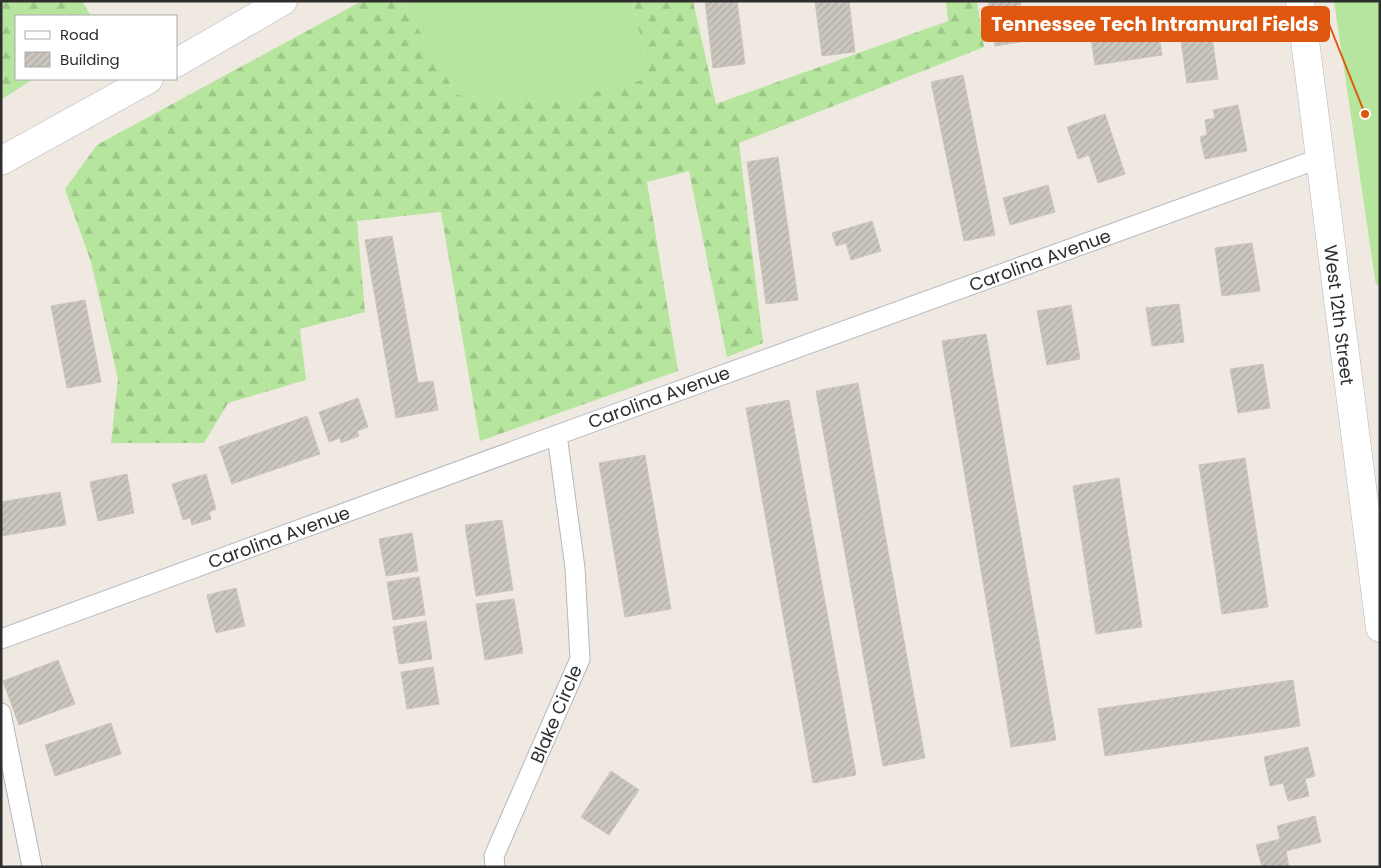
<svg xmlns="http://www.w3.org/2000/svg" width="1381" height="868" viewBox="0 0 1381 868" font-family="Poppins,sans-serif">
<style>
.grass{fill:#b6e59e}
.forest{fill:url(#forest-firs)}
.building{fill:url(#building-hatch);stroke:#cbc5ba}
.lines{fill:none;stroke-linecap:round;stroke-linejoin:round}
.minor-casing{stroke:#b4b7c1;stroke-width:21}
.secondary-casing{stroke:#b4b7c1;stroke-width:29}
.minor{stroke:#fff;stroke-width:19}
.secondary{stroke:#fff;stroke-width:28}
.labels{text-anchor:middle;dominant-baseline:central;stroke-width:4;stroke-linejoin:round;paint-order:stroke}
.street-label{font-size:18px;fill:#2e2e2e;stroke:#fff}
.leader{fill:none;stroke:#df570e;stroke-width:2}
.callout-dot{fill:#df570e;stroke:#fff;stroke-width:2}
.callout{fill:#df570e;stroke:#df570e;stroke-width:2}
.callout-label{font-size:19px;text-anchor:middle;font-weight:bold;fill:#fff}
</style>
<defs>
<pattern id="forest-firs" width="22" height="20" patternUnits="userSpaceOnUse" patternTransform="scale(1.25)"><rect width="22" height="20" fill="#b6e59e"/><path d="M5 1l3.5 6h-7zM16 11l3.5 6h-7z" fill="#9dc588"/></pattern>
<pattern id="building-hatch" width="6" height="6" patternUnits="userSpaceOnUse" patternTransform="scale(1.25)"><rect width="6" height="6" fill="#cbc7bf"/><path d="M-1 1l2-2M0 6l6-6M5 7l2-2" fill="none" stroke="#afaba4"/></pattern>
</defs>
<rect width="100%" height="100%" fill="#efe9e1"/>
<g class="grass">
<polygon points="402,1 632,1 650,78 549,103 457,95"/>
<polygon points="1334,1 1380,1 1380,284 1376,285"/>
</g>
<g class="forest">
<polygon points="1,1 82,1 91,16 16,16 16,79 33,79 1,100"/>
<polygon points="362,1 402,1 457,95 549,103 650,78 632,1 693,1 716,104 948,21 946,1 977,1 984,47 739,143 763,343 727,357 689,171 647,182 678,371 480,441 441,212 357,221 365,312 300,329 306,380 228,403 204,443 111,443 118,379 91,262 65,189 97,145"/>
</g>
<g class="building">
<polygon points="705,1 737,1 745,64 713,68"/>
<polygon points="815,1 849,1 855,52 822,56"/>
<polygon points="988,1 1020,1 1026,41 995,46"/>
<polygon points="1209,16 1218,79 1187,83 1178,20"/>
<polygon points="1157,22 1162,55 1095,65 1090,32"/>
<polygon points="963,75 995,235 964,241 931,82"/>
<polygon points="1238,105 1247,151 1205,159 1200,137 1207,135 1205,120 1215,118 1213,110"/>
<polygon points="1105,114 1125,174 1098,183 1089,155 1078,159 1067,127"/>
<polygon points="778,157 798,300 766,304 747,162"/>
<polygon points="1048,185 1055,212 1010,225 1003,198"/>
<polygon points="872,221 881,251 851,260 846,243 836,246 832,233"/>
<polygon points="392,236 418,383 433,381 438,410 396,418 365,240"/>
<polygon points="1252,243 1260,291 1222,296 1215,248"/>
<polygon points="85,300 101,382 67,388 51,306"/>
<polygon points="1179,304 1184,342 1152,346 1146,308"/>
<polygon points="1071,305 1080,359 1047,365 1037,311"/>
<polygon points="986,334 1056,740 1011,747 942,341"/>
<polygon points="1263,364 1270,408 1238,413 1230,369"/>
<polygon points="858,383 925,758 883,766 816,391"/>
<polygon points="358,398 368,427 357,431 359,436 341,443 340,438 329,442 319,412"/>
<polygon points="789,400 856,775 813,783 746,408"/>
<polygon points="307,416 320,454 232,484 219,447"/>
<polygon points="645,455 671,609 625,617 599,463"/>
<polygon points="1245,458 1268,607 1222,614 1199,465"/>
<polygon points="127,474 134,513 98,521 90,482"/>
<polygon points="206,474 216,509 209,512 211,519 192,525 190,518 183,520 172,484"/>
<polygon points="1119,478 1142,627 1096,634 1073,486"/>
<polygon points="60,492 66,525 1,536 1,502"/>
<polygon points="502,520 513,590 476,596 465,525"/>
<polygon points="412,533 418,571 386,576 379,539"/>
<polygon points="419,577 425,615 393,620 387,582"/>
<polygon points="236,588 245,626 216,633 207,595"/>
<polygon points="514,599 523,653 485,660 476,604"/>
<polygon points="426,621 432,659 399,664 393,627"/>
<polygon points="58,660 75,704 19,725 3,681"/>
<polygon points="433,667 439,704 407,709 401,672"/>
<polygon points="1293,680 1300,726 1105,756 1098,709"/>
<polygon points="111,723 121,754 55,776 45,745"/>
<polygon points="1308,747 1315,776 1305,779 1309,796 1288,801 1283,783 1270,786 1264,757"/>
<polygon points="611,771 639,790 609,835 581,817"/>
<polygon points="1315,816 1321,842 1286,851 1289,867 1262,867 1256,845 1280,839 1277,826"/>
</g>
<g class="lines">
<defs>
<g id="minor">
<polyline points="1,639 557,435 1318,159"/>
<polyline points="1,713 32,867"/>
<polyline points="495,867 494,856 580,659 575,568 557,435"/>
</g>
<g id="secondary">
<polyline points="1300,1 1380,628"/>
<polyline points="176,63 283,1"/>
<polyline points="1,161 149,79"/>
</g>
</defs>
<use href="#minor" class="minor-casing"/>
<use href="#secondary" class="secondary-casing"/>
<use href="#minor" class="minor"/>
<use href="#secondary" class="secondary"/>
</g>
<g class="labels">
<g class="street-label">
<text transform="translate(1040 260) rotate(-20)">Carolina Avenue</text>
<text transform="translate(1339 315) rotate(83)">West 12th Street</text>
<text transform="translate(659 397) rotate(-20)">Carolina Avenue</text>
<text transform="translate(279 537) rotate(-20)">Carolina Avenue</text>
<text transform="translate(556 714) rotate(-67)">Blake Circle</text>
</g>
</g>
<path class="leader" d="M1365 114L1329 24"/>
<circle class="callout-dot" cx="1365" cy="114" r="5"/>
<rect class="callout" x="982" y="7" width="347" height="34" rx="5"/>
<g class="callout-label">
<text x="1155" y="31">Tennessee Tech Intramural Fields</text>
</g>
<rect width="1381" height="868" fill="none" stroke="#2e2e2e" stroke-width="5"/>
<rect x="15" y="15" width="162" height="65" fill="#ffffff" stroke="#ababab"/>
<rect x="25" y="31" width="25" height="8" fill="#ffffff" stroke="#ababab"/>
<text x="60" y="40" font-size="15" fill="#2e2e2e">Road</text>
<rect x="25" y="52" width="25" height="15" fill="url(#building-hatch)" stroke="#ababab"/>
<text x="60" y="65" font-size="15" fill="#2e2e2e">Building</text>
</svg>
